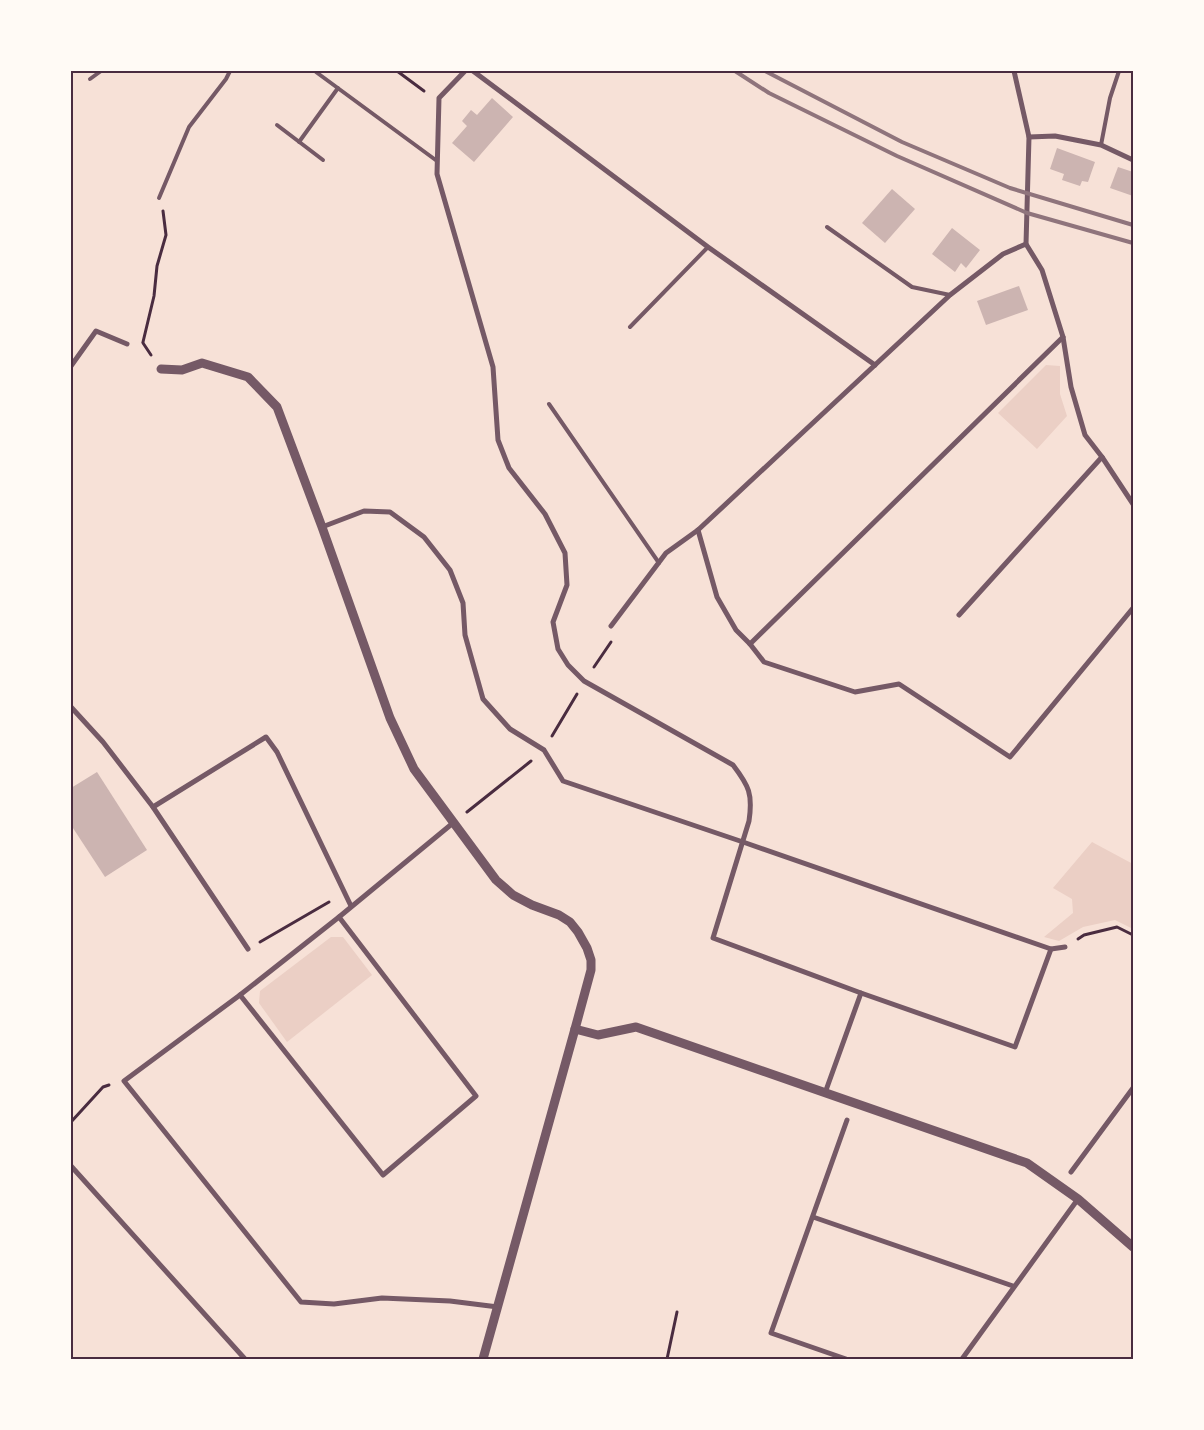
<svg xmlns="http://www.w3.org/2000/svg" width="1204" height="1430" viewBox="0 0 1204 1430" font-family="Raleway,sans-serif">
<style>
.green{fill:#ebcfc5}
.building{fill:#ccb4b1}
.lines{fill:none;stroke-linecap:round;stroke-linejoin:round}
.path{stroke:#4a2c40;stroke-width:3}
.service{stroke:#755966;stroke-width:4}
.minor{stroke:#755966;stroke-width:5}
.tertiary{stroke:#755966;stroke-width:9}
.rail{stroke:#8f747c;stroke-width:4}
.neatline{fill:none;stroke:#4a2c40;stroke-width:2}
</style>
<rect width="100%" height="100%" fill="#f7e1d7"/>
<g class="green">
<polygon points="1046,365 1060,366 1060,394 1067,416 1037,449 998,413"/>
<polygon points="1092,842 1133,864 1133,929 1115,920 1083,927 1059,941 1044,937 1073,913 1072,899 1053,888"/>
<polygon points="331,937 343,937 372,975 287,1042 259,1003 260,991"/>
</g>
<g class="building">
<polygon points="492,98 513,117 474,162 452,143 467,126 462,121 471,110 477,115"/>
<polygon points="1057,148 1095,162 1088,182 1082,181 1080,186 1062,180 1064,174 1050,169"/>
<polygon points="1118,167 1133,172 1133,196 1110,188"/>
<polygon points="892,189 915,209 885,243 862,223"/>
<polygon points="952,228 980,250 966,268 961,263 955,272 932,254"/>
<polygon points="1019,286 1028,310 986,325 977,301"/>
<polygon points="97,772 147,850 105,877 71,825 71,788"/>
</g>
<g class="lines">
<g class="path">
<polyline points="397,71 424,91"/>
<polyline points="143,342 154,296 157,266 166,235 163,211"/>
<polyline points="143,343 151,355"/>
<polyline points="594,667 611,642"/>
<polyline points="552,736 577,694"/>
<polyline points="467,812 531,761"/>
<polyline points="1078,939 1084,935 1117,927 1133,935"/>
<polyline points="260,942 329,902"/>
<polyline points="71,1122 103,1087 109,1085"/>
<polyline points="667,1359 677,1312"/>
</g>
<g class="service">
<polyline points="316,72 437,161"/>
<polyline points="90,79 101,71"/>
<polyline points="277,125 323,160"/>
<polyline points="299,142 338,88"/>
<polyline points="1101,145 1110,98 1119,71"/>
<polyline points="159,198 189,127 226,79 230,71"/>
<polyline points="827,227 912,287 950,295"/>
<polyline points="630,327 708,247"/>
<polyline points="549,404 659,563"/>
</g>
<g class="minor">
<path d="M465 71 439 98 437 174 493 367 498 440 509 468 545 514 565 553 567 585 553 622 558 649 568 665 584 681 733 765C749 786 753 794 749 821L713 938 861 993 1015 1047 1051 949"/>
<polyline points="473,71 708,247 875,365"/>
<polyline points="1014,71 1029,137 1026,244 1042,270 1063,337 1071,387 1085,435 1102,457 1133,504"/>
<polyline points="1029,137 1055,136 1101,145 1133,160"/>
<polyline points="71,366 96,331 127,344"/>
<polyline points="322,527 364,511 390,512 424,537 450,570 463,603 465,635 483,699 510,729 544,750 563,781 743,842 1051,949 1065,947"/>
<polyline points="698,530 717,597 736,630 750,644 764,662 855,692 899,684 1010,757 1133,608"/>
<polyline points="959,615 1102,457"/>
<polyline points="611,626 666,553 698,530 950,295 1003,254 1026,244"/>
<polyline points="750,644 1063,337"/>
<polyline points="71,707 103,742 153,807 248,949"/>
<polyline points="153,807 266,737 277,752 351,906"/>
<polyline points="453,823 339,917 240,995 124,1081 301,1302 334,1304 382,1298 450,1301 498,1307"/>
<polyline points="240,995 383,1175 476,1096 339,917"/>
<polyline points="825,1093 861,993"/>
<polyline points="71,1166 245,1359"/>
<polyline points="1071,1172 1133,1088"/>
<polyline points="813,1217 1013,1286"/>
<polyline points="846,1359 771,1333 847,1120"/>
<polyline points="962,1359 1078,1199"/>
</g>
<g class="tertiary">
<polyline points="161,369 182,370 202,363 248,377 277,407 322,527 390,718 414,769 496,880 513,895 532,905 559,915 570,922 578,932 587,948 591,960 591,970 575,1029 483,1359"/>
<polyline points="575,1029 598,1035 636,1027 1027,1163 1078,1199 1133,1247"/>
</g>
<g class="rail">
<polyline points="735,71 769,93 897,156 1027,213 1133,243"/>
<polyline points="765,71 902,142 1010,188 1133,225"/>
</g>
</g>
<rect width="1204" height="1430" fill="none" stroke="#fffaf5" stroke-width="145"/>
<rect x="72" y="72" width="1060" height="1286" class="neatline"/>
</svg>
